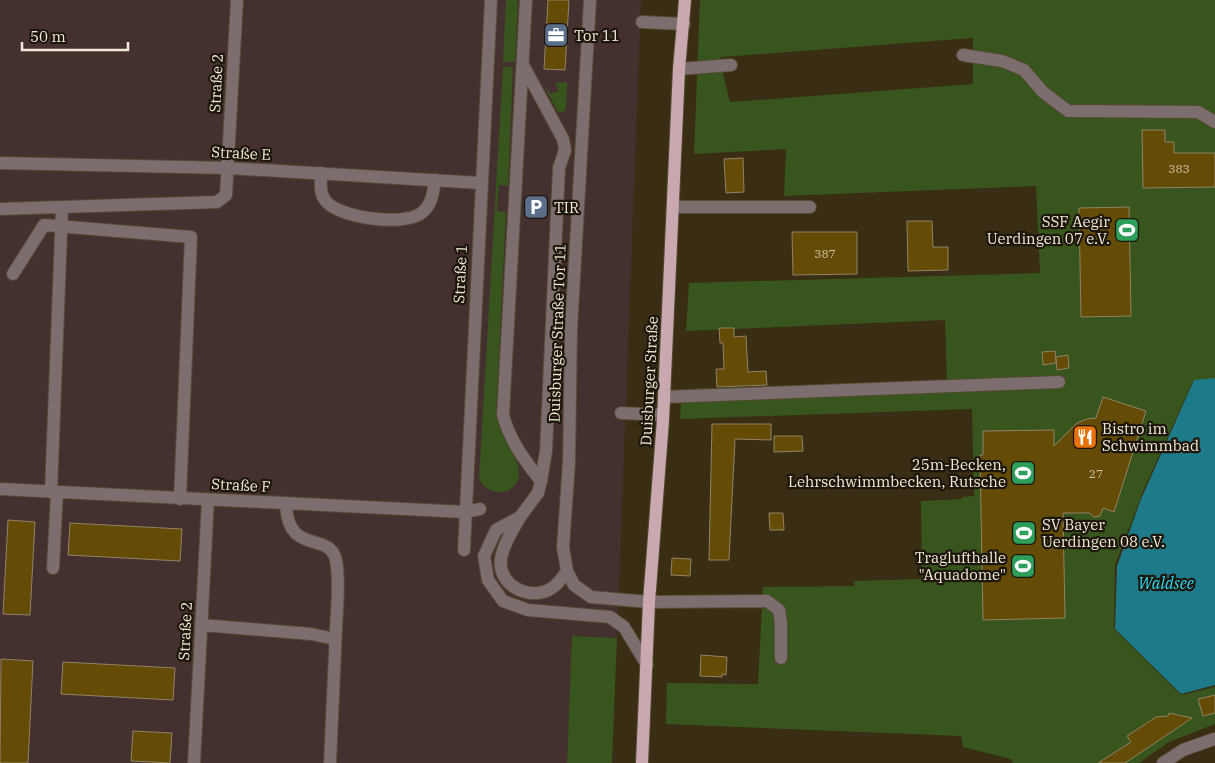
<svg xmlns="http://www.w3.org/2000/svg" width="1215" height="763" viewBox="0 0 1215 763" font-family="'IBM Plex Serif',serif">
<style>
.industrial{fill:#453030}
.green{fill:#37551c;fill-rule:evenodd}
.water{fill:#1d7a89}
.building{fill:#644b06;stroke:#918366}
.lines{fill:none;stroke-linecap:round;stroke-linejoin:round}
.minor-casing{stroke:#564b33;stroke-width:14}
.major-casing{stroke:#564b33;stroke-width:14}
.minor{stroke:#7c6d6f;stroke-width:12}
.major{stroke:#c9a9af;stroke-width:12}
.labels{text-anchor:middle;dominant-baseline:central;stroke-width:4.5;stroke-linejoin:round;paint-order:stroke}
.number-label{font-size:12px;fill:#cec2a5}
.poi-label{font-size:15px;fill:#f1eada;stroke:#1c160b;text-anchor:start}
.street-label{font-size:15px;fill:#f1eada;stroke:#1c160b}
.water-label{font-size:16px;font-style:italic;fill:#2bdcf7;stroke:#1c160b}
</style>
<rect width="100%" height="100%" fill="#392d13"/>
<polygon class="industrial" points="0,0 641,0 617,638 572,636 567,763 0,763"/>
<g class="green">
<polygon points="506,0 518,0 515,62 503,62"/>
<path d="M700 0H1215V379L1193 381 1144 489 1115 565 1114 629 1181 695 1215 687V724L1169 742 1139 763H1013L1011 759 963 747 961 736 666 724 667 683 758 684 763 587 854 586V581L922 579 921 501 962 499V497L974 496 972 409 680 419 682 389 947 381 945 320 686 331 689 283 1040 273 1036 186 784 196 786 149 694 154ZM973 38V84L730 102 721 66V57Z"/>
<path d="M503 67H513L508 186 499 185 497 211 506 212 496 414C499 434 518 454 519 472 519 496 489 499 479 479Z"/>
<polygon points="567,82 566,109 562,113 558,112 543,84 551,94 559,91 555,83"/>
<polygon points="572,636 617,638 612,763 567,763"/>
</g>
<polygon class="water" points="1215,378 1215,685 1181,694 1115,629 1117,566 1141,499 1194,380"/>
<g class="building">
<polygon points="548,0 569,0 565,70 544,69"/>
<polygon points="1142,130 1165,130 1165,142 1174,142 1174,153 1215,153 1215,187 1143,188"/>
<polygon points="743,158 744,192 726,193 724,159"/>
<polygon points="1129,207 1131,316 1081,317 1079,208"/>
<polygon points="907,221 932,221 933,247 948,247 948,270 908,271"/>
<polygon points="792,232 857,232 857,274 793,275"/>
<polygon points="719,328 734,328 734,337 746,336 748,372 766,371 767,385 717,387 716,369 724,369 723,343 720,343"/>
<polygon points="1055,351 1056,363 1043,365 1042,352"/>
<polygon points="1068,355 1069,368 1057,370 1056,357"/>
<polygon points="1103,397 1146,411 1114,512 1103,508 1100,516 1094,517 1089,513 1063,513 1065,618 983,620 980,455 983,455 983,431 1054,430 1054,446 1077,423 1087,419 1096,418"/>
<polygon points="712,424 771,424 771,440 735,439 729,560 709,560"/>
<polygon points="774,436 802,436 803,451 774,452"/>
<polygon points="769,513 783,513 784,530 770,530"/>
<polygon points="8,520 35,522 30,615 3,614"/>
<polygon points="70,523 182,529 180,561 68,555"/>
<polygon points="672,558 691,559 690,576 671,575"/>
<polygon points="701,655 727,657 726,675 722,674 722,677 700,676"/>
<polygon points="1,659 33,661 28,763 0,763"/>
<polygon points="63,662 175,668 173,700 61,694"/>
<polygon points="1215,695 1215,713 1203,716 1198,699"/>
<polygon points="1169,713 1192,718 1125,763 1098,763 1131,742 1127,736 1156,717 1168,716"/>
<polygon points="133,731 172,733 170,763 131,761"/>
</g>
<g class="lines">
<defs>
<g id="minor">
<path d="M526 0 503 415C510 441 525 461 541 481L538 493 520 517 496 530 484 556 488 580 503 601 528 610 610 617 624 627 647 665"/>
<polyline points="590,0 571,330 569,462 563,547 567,571 574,585 591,597 649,602 767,601 779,610 781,623 781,658"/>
<polyline points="642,22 684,24"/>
<polyline points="963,55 1002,61 1024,70 1043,92 1068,111 1198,112 1215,122"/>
<polyline points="523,65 563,139 565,150 559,168 546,451 541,481"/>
<polyline points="679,69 731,65"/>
<polyline points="0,163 227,168 480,183"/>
<path d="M321 173C321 182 319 192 325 200 337 218 401 226 420 214 432 206 433 193 435 180"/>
<polyline points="674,207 810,207"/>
<polyline points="0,209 217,202 226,195 237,0"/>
<polyline points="13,274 44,225 191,237 180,499"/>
<polyline points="664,397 1059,382"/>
<polyline points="621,413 663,415"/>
<polyline points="0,489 465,512 480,509"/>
<polyline points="51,492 62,208"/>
<path d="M286 504C288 557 329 530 336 560 340 580 337 609 336 629 334 674 332 718 330 763"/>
<path d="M520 517C513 530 503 544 501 559 497 586 531 602 552 588 558 584 563 577 567 571"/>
<polyline points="464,550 491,0"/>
<polyline points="53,568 57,492"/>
<polyline points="201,625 311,634 335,639"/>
<polyline points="194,763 208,500"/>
<polyline points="1163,763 1183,750 1214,739"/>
</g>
<polyline id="major" points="642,763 649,602 663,420 679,69 685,0"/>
</defs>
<use href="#minor" class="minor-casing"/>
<use href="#major" class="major-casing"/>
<use href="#minor" class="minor"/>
<use href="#major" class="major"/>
</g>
<defs>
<symbol id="office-square" viewBox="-11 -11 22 22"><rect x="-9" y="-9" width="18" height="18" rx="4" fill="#5c6f8a" stroke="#1c160b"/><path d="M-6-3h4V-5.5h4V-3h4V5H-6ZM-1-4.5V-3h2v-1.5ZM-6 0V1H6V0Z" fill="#fff"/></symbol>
<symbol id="parking-square" viewBox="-11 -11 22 22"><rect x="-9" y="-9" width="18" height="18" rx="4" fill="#5c6f8a" stroke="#1c160b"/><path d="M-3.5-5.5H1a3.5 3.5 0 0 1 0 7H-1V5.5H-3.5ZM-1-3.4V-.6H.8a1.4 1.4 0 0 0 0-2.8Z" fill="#fff"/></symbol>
<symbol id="stadium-square" viewBox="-11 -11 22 22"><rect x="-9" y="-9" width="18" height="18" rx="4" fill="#2e9e5b" stroke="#1c160b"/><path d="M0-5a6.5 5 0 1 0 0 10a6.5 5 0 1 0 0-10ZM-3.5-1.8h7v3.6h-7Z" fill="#fff"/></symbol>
<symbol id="restaurant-square" viewBox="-11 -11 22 22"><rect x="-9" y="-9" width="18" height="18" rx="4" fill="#e8710a" stroke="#1c160b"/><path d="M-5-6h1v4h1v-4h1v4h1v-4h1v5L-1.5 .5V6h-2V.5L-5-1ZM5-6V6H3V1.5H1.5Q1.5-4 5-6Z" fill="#fff"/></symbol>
</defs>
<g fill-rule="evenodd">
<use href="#office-square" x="542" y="21" width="28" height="28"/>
<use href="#parking-square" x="522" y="193" width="28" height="28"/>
<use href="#stadium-square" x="1113" y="216" width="28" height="28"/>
<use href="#restaurant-square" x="1071" y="423" width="28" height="28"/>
<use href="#stadium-square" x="1009" y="459" width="28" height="28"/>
<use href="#stadium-square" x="1010" y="519" width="28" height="28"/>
<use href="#stadium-square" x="1009" y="552" width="28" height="28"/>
</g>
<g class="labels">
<g class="number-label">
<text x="1179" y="168">383</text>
<text x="825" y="253">387</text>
<text x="1096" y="473">27</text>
</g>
<g class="poi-label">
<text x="574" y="35">Tor 11</text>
<text x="554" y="207">TIR</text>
<text x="1110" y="221" text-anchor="end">SSF Aegir<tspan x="1110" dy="17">Uerdingen 07 e.V.</tspan></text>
<text x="1102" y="428">Bistro im<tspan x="1102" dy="17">Schwimmbad</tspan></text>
<text x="1006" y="464" text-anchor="end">25m-Becken,<tspan x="1006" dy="17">Lehrschwimmbecken, Rutsche</tspan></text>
<text x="1042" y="524">SV Bayer<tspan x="1042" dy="17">Uerdingen 08 e.V.</tspan></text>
<text x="1006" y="557" text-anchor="end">Traglufthalle<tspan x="1006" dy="17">"Aquadome"</tspan></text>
</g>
<g class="street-label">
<text transform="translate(216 83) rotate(-87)">Straße 2</text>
<text transform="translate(241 153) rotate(3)">Straße E</text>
<text transform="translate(460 274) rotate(-87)">Straße 1</text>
<text transform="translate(557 333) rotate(-88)">Duisburger Straße Tor 11</text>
<text transform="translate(649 381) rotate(-87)">Duisburger Straße</text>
<text transform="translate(241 485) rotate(3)">Straße F</text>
<text transform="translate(185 631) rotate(-87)">Straße 2</text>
</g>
<g class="water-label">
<text x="1166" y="583">Waldsee</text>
</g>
</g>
<path d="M22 42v8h106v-8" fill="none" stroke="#f1eada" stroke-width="2.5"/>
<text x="30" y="42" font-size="15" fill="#f1eada" stroke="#1c160b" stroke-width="4" paint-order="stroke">50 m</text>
</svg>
